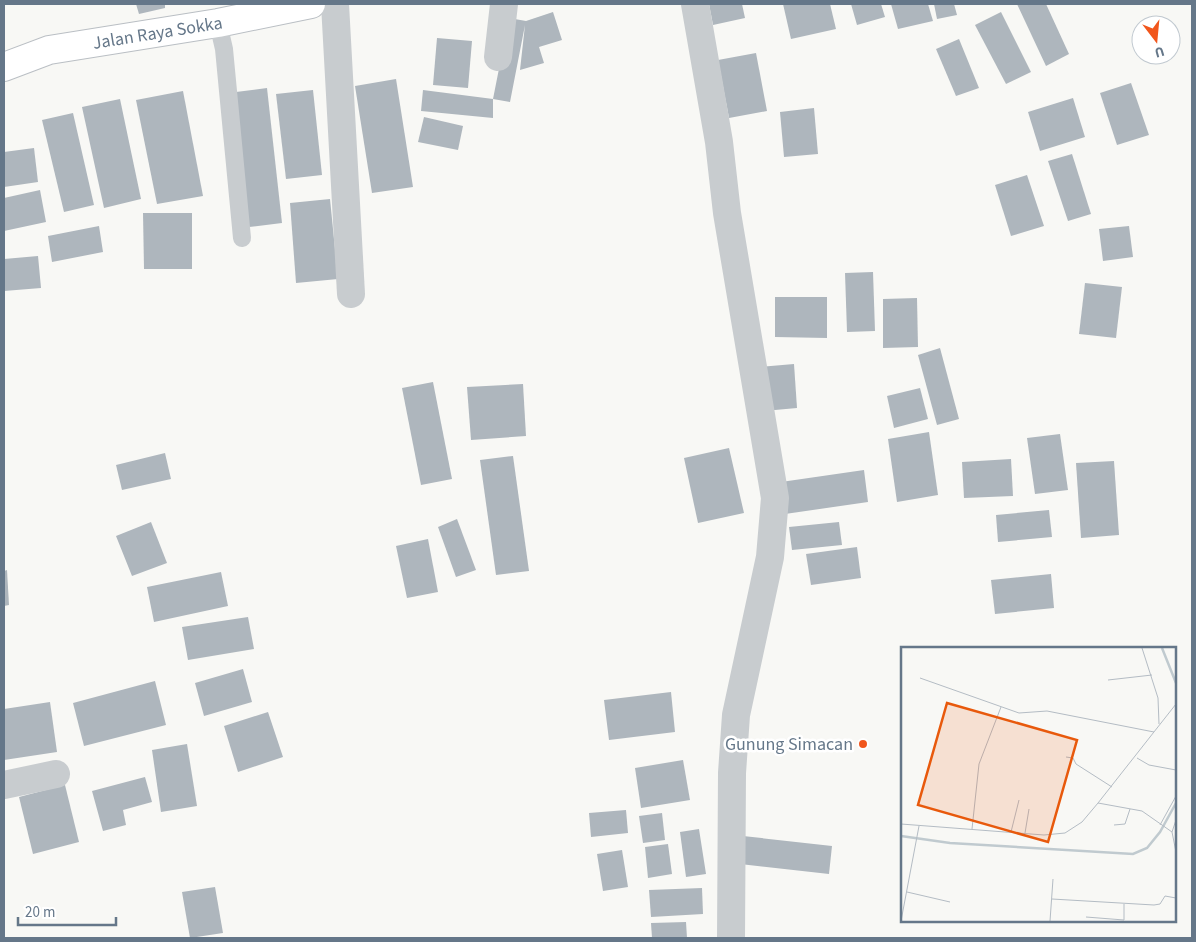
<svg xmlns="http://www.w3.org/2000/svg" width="1196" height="942" viewBox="0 0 1196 942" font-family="'Source Sans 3',sans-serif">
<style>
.building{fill:#aeb6bd}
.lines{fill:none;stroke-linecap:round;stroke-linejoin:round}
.secondary-casing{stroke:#babfc4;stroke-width:30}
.service{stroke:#c8cccf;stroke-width:18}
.minor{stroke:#c8cccf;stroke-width:28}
.secondary{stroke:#fff;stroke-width:28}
.poi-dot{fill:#f1561c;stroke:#fff;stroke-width:2}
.labels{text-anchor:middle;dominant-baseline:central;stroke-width:5;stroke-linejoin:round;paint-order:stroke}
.street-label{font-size:18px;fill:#657789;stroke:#fff}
.poi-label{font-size:18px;fill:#657789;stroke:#fff;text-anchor:end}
.inset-river{fill:none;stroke:#c0cacf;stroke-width:2.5}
.inset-road{fill:none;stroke:#b4bcc4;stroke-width:1}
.view{fill:#e8590c;fill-opacity:0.15;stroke:#e8590c;stroke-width:2.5}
.inset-edge{fill:none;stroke:#657789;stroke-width:2.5}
</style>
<rect width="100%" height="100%" fill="#f8f8f5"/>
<g class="building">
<polygon points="136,4 165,4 165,8 139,14"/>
<polygon points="709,4 742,4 745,18 713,25"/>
<polygon points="783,4 830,4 836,29 791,39"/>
<polygon points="851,4 881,4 885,17 857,25"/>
<polygon points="891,4 928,4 933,21 898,29"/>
<polygon points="934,4 954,4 957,15 937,19"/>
<polygon points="1017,4 1046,4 1069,54 1046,66"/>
<polygon points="553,12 562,40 539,47 544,63 520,70 525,25 510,102 493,99 509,18 526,21"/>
<polygon points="1001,12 1031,72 1006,84 975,25"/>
<polygon points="437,38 472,41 468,88 433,85"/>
<polygon points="959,39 979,88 956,96 936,49"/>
<polygon points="756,53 767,111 729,118 718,60"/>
<polygon points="396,79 413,187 372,193 355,86"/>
<polygon points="1131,83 1149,135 1117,145 1100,93"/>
<polygon points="267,88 282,223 249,227 236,92"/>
<polygon points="313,90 322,175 286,179 276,94"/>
<polygon points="423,90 493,99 493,118 421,111"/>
<polygon points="183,91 203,196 157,204 136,100"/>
<polygon points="1073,98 1085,137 1040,151 1028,112"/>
<polygon points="120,99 141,199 104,208 82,107"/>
<polygon points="814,108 818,154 784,157 780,112"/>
<polygon points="73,113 94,205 64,212 42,120"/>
<polygon points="424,117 463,126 458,150 418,142"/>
<polygon points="34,148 38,182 4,187 4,152"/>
<polygon points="1072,154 1091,214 1068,221 1048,161"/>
<polygon points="1027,175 1044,226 1011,236 995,185"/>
<polygon points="40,190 46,222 4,231 4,198"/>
<polygon points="330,199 338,279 296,283 290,203"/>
<polygon points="143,213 192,213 192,269 144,269"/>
<polygon points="99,226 103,252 52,262 48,236"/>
<polygon points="1129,226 1133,257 1103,261 1099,229"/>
<polygon points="38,256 41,288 4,291 4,259"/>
<polygon points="873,272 875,331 847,332 845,273"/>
<polygon points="1085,283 1122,287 1116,338 1079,334"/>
<polygon points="775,297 827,297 827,338 775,337"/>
<polygon points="917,298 918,347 883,348 883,299"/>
<polygon points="940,348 959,419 937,425 918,355"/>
<polygon points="794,364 797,408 764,411 760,367"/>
<polygon points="433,382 452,479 421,485 402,388"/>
<polygon points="523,384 526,436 471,440 467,387"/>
<polygon points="920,388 928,419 894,428 887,396"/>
<polygon points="929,432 938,495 897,502 888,439"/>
<polygon points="1060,434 1068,490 1035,494 1027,438"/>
<polygon points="729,448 744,513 698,523 684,458"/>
<polygon points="165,453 171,479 122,490 116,465"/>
<polygon points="513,456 529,571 496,575 480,460"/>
<polygon points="1011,459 1013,496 964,498 962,462"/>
<polygon points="1114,461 1119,535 1081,538 1076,463"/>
<polygon points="864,470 868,502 785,514 781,482"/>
<polygon points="1049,510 1052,537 998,542 996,515"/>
<polygon points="457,519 476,570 456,577 438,527"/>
<polygon points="151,522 167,563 132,576 116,536"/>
<polygon points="839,522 842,545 792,550 789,527"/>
<polygon points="428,539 438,592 407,598 396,546"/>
<polygon points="857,547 861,578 811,585 806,554"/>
<polygon points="7,570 9,605 4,606 4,571"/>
<polygon points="221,572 228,606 154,622 147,587"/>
<polygon points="1051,574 1054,608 995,614 991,580"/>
<polygon points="248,617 254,649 188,660 182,627"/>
<polygon points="243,669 252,702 204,716 195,683"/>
<polygon points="155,681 166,725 84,746 73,703"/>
<polygon points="671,692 675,732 609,740 604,700"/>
<polygon points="50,702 57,752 4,760 4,709"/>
<polygon points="268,712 283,757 238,772 224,726"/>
<polygon points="187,744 197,806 161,812 152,750"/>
<polygon points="683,760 690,800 641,808 635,768"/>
<polygon points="145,777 152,802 123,810 126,825 103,831 92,791"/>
<polygon points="65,785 79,842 33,854 19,797"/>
<polygon points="626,810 628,833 591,837 589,813"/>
<polygon points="662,813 665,840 643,843 639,816"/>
<polygon points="699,829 706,874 686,877 680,832"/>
<polygon points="743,836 832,846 829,874 740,864"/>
<polygon points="668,844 672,874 648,878 645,847"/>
<polygon points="622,850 628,887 603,891 597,854"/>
<polygon points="215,887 223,933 190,938 182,892"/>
<polygon points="702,888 703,914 651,917 649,890"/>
<polygon points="686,922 687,938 652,938 651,923"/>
</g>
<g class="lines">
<defs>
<g id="secondary">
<path id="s1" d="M4 67 49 50 218 23 311 4"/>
</g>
</defs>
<use href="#secondary" class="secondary-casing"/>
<polyline class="service" points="218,23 224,49 242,238"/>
<g class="minor">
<polyline points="335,4 351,294"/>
<polyline points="695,4 719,142 727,213 775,498 770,557 736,715 732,773 731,938"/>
<polyline points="498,57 504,4"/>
<polyline points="4,785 56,774"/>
</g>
<use href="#secondary" class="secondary"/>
</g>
<circle class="poi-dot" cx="863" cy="744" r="5"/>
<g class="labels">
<g class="street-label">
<text stroke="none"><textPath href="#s1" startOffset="158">Jalan Raya Sokka</textPath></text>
</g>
<g class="poi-label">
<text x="853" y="744">Gunung Simacan</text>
</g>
</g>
<g transform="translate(901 647)">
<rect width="275" height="275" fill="#f8f8f5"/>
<path class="inset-river" d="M261 1 275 36M0 189 49 196 232 207 246 201 259 185 275 156"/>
<path class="inset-road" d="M241 1 257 51 258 77M19 31 118 66 146 64 253 85M207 33 251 28M165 110 172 111 175 117 211 140M236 111 248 118 275 123M197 156 241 164 271 185M275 173 271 185 275 205M0 177 143 188 164 186 181 175 197 156 275 57M213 178 224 177 229 162M259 178 275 149M71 182 78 117 100 60M110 185 118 153M124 186 128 162M6 245 49 255M151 252 253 258 259 257 264 249 275 251M185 270 223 273V257M0 274 18 179M149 274 152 232"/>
<path class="view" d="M46 56 176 93 147 195 17 158Z"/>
<rect width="275" height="275" class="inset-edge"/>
</g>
<rect width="1196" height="942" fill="none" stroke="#657789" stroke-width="10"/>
<g transform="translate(1156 40) rotate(164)"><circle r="24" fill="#ffffff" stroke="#c1c9d0"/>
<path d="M0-4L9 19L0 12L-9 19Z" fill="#f1561c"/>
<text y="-8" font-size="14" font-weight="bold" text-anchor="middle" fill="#657789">U</text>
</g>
<path d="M18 917v8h98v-8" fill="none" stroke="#657789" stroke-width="2.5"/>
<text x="25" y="917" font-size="15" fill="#657789" stroke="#ffffff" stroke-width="4" paint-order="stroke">20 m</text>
</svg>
